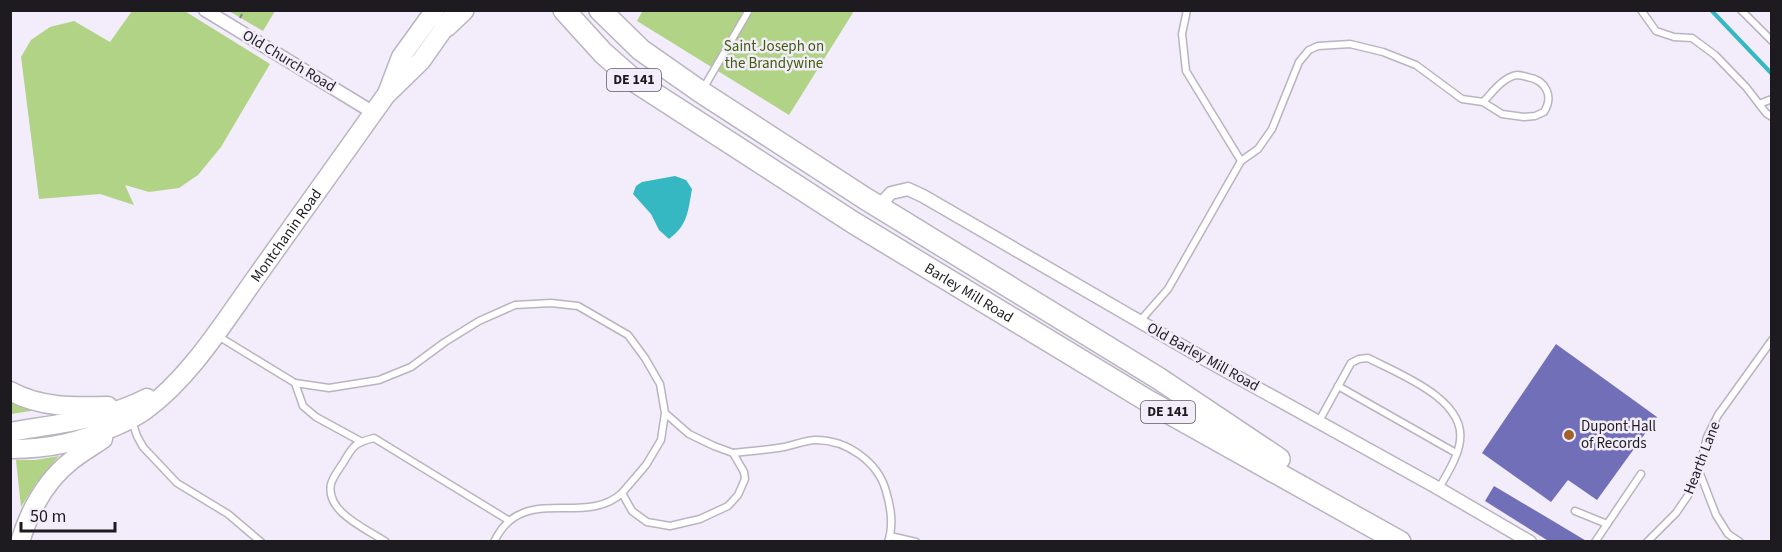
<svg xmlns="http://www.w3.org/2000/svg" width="1782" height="552" viewBox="0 0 1782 552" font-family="'Source Sans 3',sans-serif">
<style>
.green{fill:#b0d386}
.water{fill:#35b8c2}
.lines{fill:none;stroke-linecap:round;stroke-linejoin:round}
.stream{stroke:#35b8c2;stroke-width:4}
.building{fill:#716fb7}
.lane-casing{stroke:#bab3c0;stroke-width:9}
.street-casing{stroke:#bab3c0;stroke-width:15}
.primary-casing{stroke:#bab3c0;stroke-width:21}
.highway-casing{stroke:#bab3c0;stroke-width:24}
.path{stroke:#86828b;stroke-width:2;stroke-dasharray:4.5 3;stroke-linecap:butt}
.lane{stroke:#fff;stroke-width:6}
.street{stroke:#fff;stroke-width:12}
.primary{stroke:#fff;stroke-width:18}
.highway{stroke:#fff;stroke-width:21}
.poi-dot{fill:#a1622a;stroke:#f3ecfa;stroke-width:2}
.labels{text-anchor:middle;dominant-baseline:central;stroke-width:5;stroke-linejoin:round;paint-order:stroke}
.shield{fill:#f3ecfa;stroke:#5e5a61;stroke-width:1.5}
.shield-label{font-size:14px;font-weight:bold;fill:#1e1b20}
.park-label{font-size:15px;fill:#3f5d07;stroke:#f3ecfa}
.street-label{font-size:15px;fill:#1e1b20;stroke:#f3ecfa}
.poi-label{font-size:15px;fill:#1e1b20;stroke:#f3ecfa;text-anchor:start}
</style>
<rect width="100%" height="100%" fill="#f3ecfa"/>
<g class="green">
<polygon points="183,10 270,64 221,147 198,175 179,188 149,192 125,185 134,205 100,194 39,199 21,57 31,40 50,27 74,21 110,42 132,11"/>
<polygon points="643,10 854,11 789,115 637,21"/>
<polygon points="229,11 275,11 263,31"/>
<polygon points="11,398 44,409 11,414"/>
<polygon points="59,456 36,483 21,507 16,460 35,460"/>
</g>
<path class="water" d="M675 176 686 180 692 189C688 211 688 225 669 239L659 230 651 214 633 194 636 186 642 182Z"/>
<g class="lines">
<polyline class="stream" points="1711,10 1772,74"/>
</g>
<g class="building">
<polygon points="1556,344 1657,417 1597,500 1568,480 1551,502 1482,453"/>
<polygon points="1494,486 1548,518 1588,542 1550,542 1485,501"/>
</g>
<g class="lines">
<defs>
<g id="lane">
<polyline points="1641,10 1656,31 1674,37 1692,38 1715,55 1746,87 1766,113 1772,117"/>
<polyline points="1741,10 1772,41"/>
<polyline points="703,89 749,10"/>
<polyline points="1759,104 1772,99"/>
<path d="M1241 161 1258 149 1272 129 1299 62 1309 50 1318 46 1350 44 1383 52 1416 65 1462 99 1483 102 1502 114 1524 117 1535 116 1544 112C1554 96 1546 80 1527 77 1524 76 1521 75 1517 75 1503 77 1492 93 1483 102"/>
<polyline points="1140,321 1168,289 1241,161 1186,71 1182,34 1187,10"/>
<polyline points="218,336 295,383 329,388 379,380 411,367 445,342 479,321 515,305 551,303 578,306 628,335 645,358 660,384 665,413 661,440 646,465 622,493 632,511 647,522 670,526 700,519 728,506 738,495 745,479 744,472 733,453 714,446 689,434 665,413"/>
<polyline points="295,383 303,406 316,417 360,441"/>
<polyline points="1338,386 1456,453"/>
<polyline points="132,421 137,436 143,447 177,483 228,514 261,542"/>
<path d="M1319 421 1351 363 1359 359 1368 358C1399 374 1466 399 1460 441 1458 457 1447 474 1439 488"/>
<path d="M733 453C750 451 767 450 784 447 794 445 806 440 816 440 847 440 878 462 886 491 891 508 894 525 888 542"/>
<polyline points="1699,471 1716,515 1728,534 1740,542"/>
<polyline points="1575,511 1607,524"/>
<polyline points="890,536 916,542"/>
<path d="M386 542C367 529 325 512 331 484 333 477 339 469 343 463 353 446 354 443 374 438L508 520"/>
<path d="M494 542C522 482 584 528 622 493"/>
<polyline points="1595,542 1641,474"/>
<polyline points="1647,542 1676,513 1689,494 1700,465 1707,437 1718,415 1772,340"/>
</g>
<g id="street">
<polyline points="205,10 374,113"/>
<polyline points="879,206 891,193 908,189 923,196 1201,357 1436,487 1530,542"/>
</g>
<g id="primary">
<polyline points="388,91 401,57 435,10"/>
<path d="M10 391C41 408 74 407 108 406"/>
<path d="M10 432C56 424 105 420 147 398"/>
<path id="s1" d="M10 449C50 449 80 442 116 426 125 422 135 417 144 411 190 378 224 322 257 276 300 216 343 155 386 95L421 61 454 14"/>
<path d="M20 542C30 509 45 481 72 460 82 452 93 446 103 439"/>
</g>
<g id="highway">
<path id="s2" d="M564 10 603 53 636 82 854 223 1148 401 1400 542"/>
<polyline points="600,10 641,50 701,92 866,199 1158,378 1279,459"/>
<polyline points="446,26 463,10"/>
</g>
</defs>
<use href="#lane" class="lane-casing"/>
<use href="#street" class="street-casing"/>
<use href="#primary" class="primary-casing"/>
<use href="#highway" class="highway-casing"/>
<polyline class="path" points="240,18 244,10"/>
<use href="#lane" class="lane"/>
<use href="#street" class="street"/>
<use href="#primary" class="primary"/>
<use href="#highway" class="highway"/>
</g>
<circle class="poi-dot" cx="1569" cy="435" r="6"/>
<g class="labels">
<g class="shield">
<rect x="607" y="69" width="54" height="22" rx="4.5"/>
<rect x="1141" y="401" width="54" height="22" rx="4.5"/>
</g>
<g class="shield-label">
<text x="634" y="80">DE 141</text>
<text x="1168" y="412">DE 141</text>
</g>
<g class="park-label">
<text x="774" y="46">Saint Joseph on<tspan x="774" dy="17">the Brandywine</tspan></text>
</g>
<g class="street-label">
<text transform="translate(289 61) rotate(31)">Old Church Road</text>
<text stroke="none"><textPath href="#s1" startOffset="368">Montchanin Road</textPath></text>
<text stroke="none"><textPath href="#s2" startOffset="496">Barley Mill Road</textPath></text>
<text transform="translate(1203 357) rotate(29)">Old Barley Mill Road</text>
<text transform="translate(1702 458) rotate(-69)">Hearth Lane</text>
</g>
<g class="poi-label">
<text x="1581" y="426">Dupont Hall<tspan x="1581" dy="17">of Records</tspan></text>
</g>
</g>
<rect width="1782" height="552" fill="none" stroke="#1e1b20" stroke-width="24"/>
<path d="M21 522v9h94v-9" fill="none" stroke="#1e1b20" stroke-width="3"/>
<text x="30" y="522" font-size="18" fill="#1e1b20" stroke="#f3ecfa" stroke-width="4.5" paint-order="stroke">50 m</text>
</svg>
